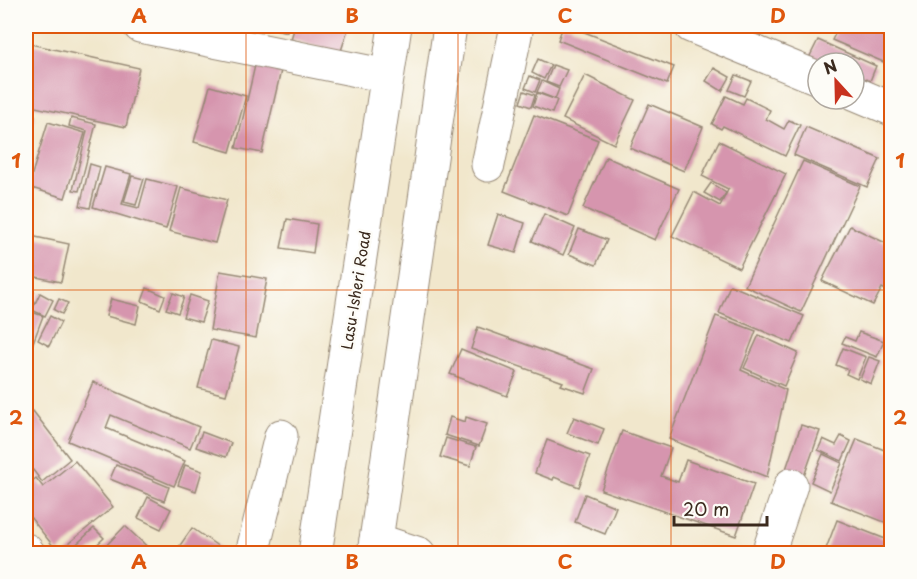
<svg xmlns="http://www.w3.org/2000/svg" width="917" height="579" viewBox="0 0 917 579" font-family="'Playpen Sans',sans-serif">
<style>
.building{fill:#d695ae}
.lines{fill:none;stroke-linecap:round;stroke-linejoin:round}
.minor-casing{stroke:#968875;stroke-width:35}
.major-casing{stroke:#968875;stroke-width:35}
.minor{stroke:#fff;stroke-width:33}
.major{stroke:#fff;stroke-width:33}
.grid{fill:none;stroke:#df570d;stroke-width:1.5;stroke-opacity:0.55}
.labels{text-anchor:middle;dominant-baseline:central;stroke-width:5;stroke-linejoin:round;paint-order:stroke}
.street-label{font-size:15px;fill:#3b2a1e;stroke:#fdfcf7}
.neatline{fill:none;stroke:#df570d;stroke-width:2}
.grid-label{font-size:20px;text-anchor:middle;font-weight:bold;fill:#df570d}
</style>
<rect width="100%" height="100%" fill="#fdfcf7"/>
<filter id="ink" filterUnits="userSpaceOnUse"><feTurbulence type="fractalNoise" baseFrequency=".0167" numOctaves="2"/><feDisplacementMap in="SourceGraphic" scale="12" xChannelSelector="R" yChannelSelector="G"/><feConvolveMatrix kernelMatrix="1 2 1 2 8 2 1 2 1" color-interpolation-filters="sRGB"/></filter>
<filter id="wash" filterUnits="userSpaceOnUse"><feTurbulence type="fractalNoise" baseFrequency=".008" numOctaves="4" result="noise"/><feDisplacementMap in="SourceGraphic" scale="24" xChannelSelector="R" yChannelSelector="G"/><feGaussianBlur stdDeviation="1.35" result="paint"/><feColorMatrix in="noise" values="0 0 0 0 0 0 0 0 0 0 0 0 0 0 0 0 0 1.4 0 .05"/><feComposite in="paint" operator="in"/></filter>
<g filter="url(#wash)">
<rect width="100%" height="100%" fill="#f1e7cc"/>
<g id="blocks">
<g class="building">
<polygon points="263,26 288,26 287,32"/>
<polygon points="295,26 349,26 340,54 291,39"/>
<polygon points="563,26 569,26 674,67 667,84 558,40"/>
<polygon points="839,26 892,26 892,56 888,64 832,40"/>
<polygon points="818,40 876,66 870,81 854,74 854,63 807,62"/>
<polygon points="26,43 139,68 126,127 26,105"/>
<polygon points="538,59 551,65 544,79 532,73"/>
<polygon points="256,61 282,66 262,153 236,148"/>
<polygon points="553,65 567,70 559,87 546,82"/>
<polygon points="714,68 730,77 722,91 706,81"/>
<polygon points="585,75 635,100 614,144 563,119"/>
<polygon points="736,75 751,81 744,96 729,90"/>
<polygon points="530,76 540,80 535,92 525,88"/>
<polygon points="542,81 559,89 555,99 537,92"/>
<polygon points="210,86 246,96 230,152 194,142"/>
<polygon points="524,91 535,95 531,107 520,103"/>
<polygon points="537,93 557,100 552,113 533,106"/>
<polygon points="726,96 743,104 746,98 770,110 766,119 784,129 789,120 800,125 785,156 723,126 721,129 712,124"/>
<polygon points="649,104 703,127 684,171 630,148"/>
<polygon points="26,114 35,116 26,153"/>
<polygon points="534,115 598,140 568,216 504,191"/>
<polygon points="71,118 96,124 79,191 73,190 87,131 69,126"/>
<polygon points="48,122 85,133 65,198 28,187"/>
<polygon points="806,127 880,159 867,187 794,155"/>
<polygon points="719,141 786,174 739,268 672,236 694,192 720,206 729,188 728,189 702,176"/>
<polygon points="606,157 679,189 655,240 583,208"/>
<polygon points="803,161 860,186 801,312 745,286"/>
<polygon points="90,164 100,167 90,208 80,206"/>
<polygon points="105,167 131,174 122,204 139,208 147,179 178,187 166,229 93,207"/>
<polygon points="132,176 144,179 136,205 124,202"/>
<polygon points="711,183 726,193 720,202 704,193"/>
<polygon points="181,188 227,200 215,243 169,231"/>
<polygon points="498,214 525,223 516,253 488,245"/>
<polygon points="544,214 575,228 563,255 532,241"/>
<polygon points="287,219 317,224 313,253 281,248"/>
<polygon points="850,226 892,246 892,284 888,291 882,288 873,305 822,281"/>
<polygon points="579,229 607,240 596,265 569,254"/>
<polygon points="26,235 69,244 61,282 26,275"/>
<polygon points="220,271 267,279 256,338 210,330"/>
<polygon points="730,285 804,316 792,343 719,313"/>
<polygon points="147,288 165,296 160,309 142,301"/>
<polygon points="28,289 34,292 26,310 43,316 28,356 26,356 26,294"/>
<polygon points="40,293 53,300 45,316 32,310"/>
<polygon points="173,293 184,297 178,313 166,309"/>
<polygon points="190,295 208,301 201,322 183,317"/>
<polygon points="59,299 68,303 62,314 54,310"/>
<polygon points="111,299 140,306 136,324 106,316"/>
<polygon points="50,316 61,322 49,346 38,340"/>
<polygon points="716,316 756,331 741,370 786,390 767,477 669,439"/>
<polygon points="478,327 594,369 585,393 561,385 563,382 471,349"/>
<polygon points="859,332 884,341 877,357 842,343 845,337 855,341"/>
<polygon points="759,335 798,353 784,386 744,368"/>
<polygon points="211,340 239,347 226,395 198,388"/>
<polygon points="843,348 866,357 857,379 846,374 848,370 836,365"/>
<polygon points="461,349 517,372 507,396 450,374"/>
<polygon points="869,357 880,361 871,384 860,379"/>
<polygon points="93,382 199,427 190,448 111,415 106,428 185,461 174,486 68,441"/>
<polygon points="33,411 70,459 42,482 33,470 26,476 26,417"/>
<polygon points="450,417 465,422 466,417 487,424 479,446 445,435"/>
<polygon points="574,417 604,429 598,445 567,433"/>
<polygon points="801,425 820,431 802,482 784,475"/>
<polygon points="622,431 671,448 661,476 678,482 686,460 754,484 736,536 601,490"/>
<polygon points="202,432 231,443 226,457 196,447"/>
<polygon points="841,436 851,441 842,461 818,450 823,439 836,445"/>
<polygon points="446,438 476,447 470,466 440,457"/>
<polygon points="857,439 892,453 892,525 831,501"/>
<polygon points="547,440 590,456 579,487 554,477 553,480 535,473"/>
<polygon points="823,454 842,463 830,491 811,482"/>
<polygon points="75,461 113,507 58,552 26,512 26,486 36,478 43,487"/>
<polygon points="116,465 169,487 164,501 110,479"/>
<polygon points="185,465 202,471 196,491 178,485"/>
<polygon points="585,494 616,507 605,534 575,522"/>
<polygon points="148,497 171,509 161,529 138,518"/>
<polygon points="837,520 888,540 882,554 824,554"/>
<polygon points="125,526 155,554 98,554"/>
<polygon points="94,528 104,538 87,554 66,554"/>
<polygon points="192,528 229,554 174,554"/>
</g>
</g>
</g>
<g filter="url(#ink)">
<use href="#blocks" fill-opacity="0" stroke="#968875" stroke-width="1.5"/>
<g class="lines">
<defs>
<g id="minor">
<polyline points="140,26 387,76"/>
<polyline points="691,26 818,78"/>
<polyline points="854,93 892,109"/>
<polyline points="488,165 517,26"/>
<polyline points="376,540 419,554"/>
<polyline points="26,550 29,554"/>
<polyline points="252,554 281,436"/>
<polyline points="768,554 791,485"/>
</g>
<g id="major">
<polyline points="315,554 395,26"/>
<polyline points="374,554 450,26"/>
</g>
</defs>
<use href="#minor" class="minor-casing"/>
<use href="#major" class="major-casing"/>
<use href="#minor" class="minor"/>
<use href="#major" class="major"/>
</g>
</g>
<path class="grid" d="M246 26V554M458 26V554M671 26V554M26 290H892"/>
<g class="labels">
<g class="street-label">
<text transform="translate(355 290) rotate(-81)">Lasu-Isheri Road</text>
</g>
</g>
<rect width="917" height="579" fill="none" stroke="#fdfcf7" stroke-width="66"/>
<g transform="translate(836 81) rotate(338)"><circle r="28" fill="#fdfcf7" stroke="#afa8a0" stroke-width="1.5"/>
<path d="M0-4.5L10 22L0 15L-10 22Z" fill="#c8321e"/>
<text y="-9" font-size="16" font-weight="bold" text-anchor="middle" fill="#3b2a1e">N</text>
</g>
<path d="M674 516v9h93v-9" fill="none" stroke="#3b2a1e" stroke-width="3"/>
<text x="683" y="516" font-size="18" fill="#3b2a1e" stroke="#fdfcf7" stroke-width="4.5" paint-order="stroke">20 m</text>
<rect x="33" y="33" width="851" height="513" class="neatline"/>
<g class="grid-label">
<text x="139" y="23">A</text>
<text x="352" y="23">B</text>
<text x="565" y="23">C</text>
<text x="778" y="23">D</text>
<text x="16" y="168">1</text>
<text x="900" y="168">1</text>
<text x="16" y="425">2</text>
<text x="900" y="425">2</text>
<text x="139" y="569">A</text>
<text x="352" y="569">B</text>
<text x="565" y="569">C</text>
<text x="778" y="569">D</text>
</g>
</svg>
